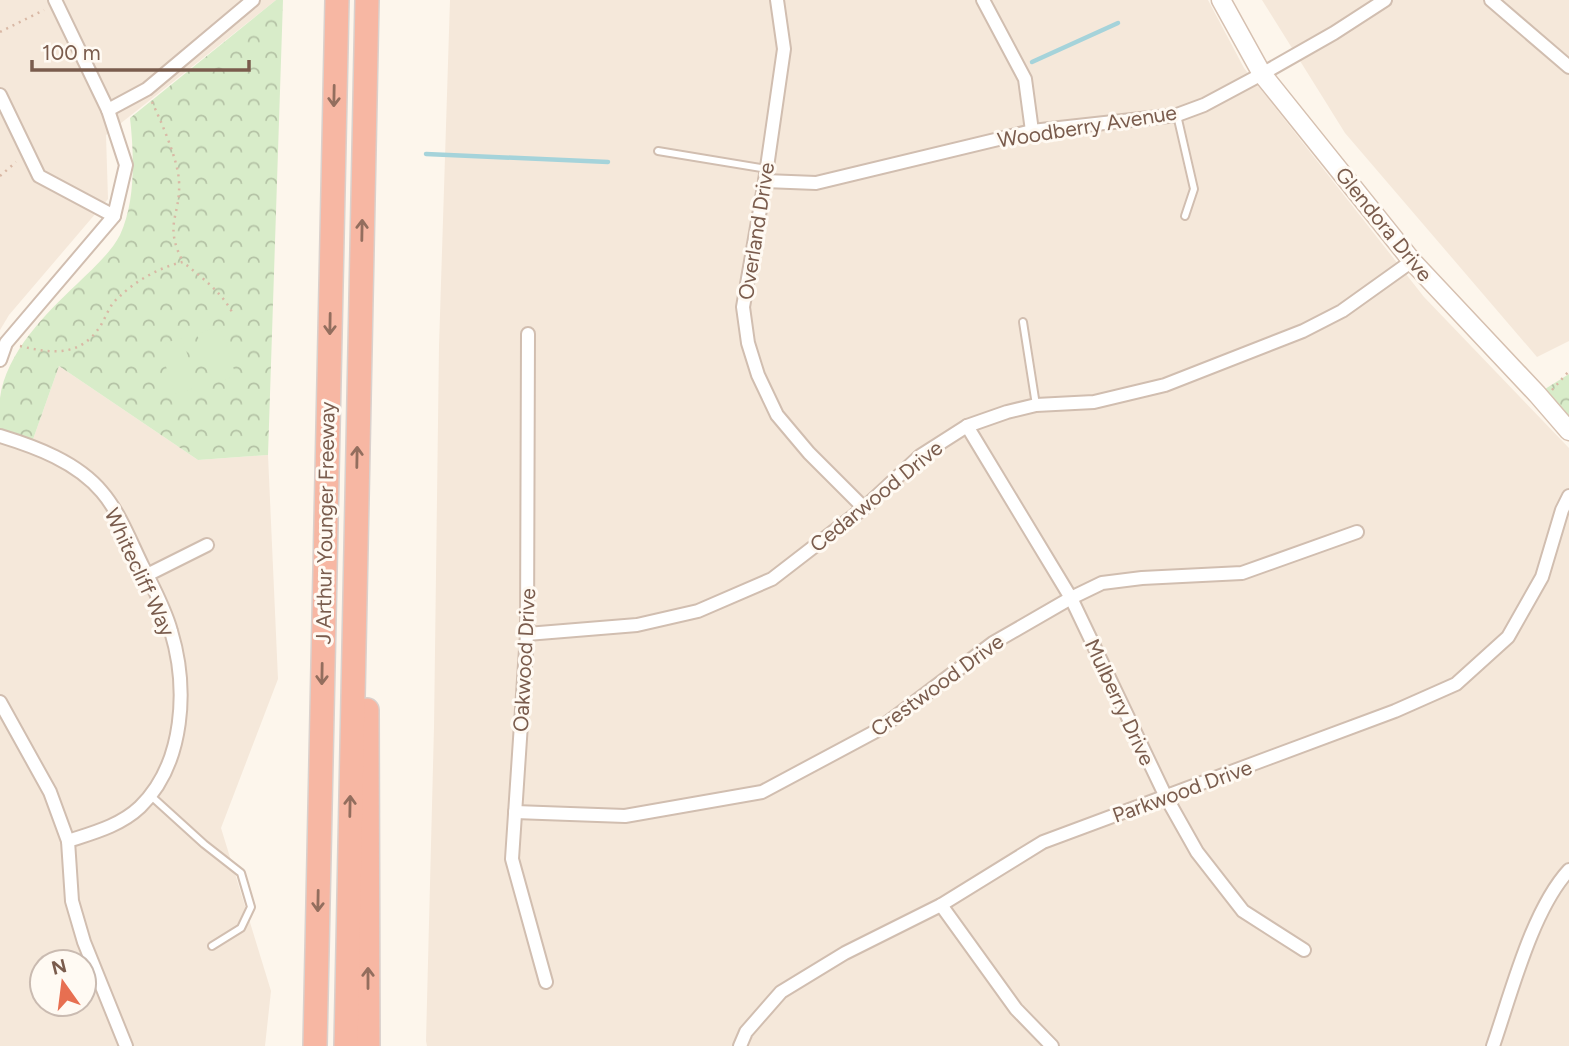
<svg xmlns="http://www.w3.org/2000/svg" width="1569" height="1046" viewBox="0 0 1569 1046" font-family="Figtree,sans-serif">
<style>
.residential{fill:#f5e8da;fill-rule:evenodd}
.park{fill:url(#park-crowns)}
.pitch{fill:#d8ecc9}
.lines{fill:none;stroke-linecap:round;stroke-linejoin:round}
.stream{stroke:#a5d3da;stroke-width:4.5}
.lane-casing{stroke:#d1beb0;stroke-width:10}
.street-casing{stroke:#d1beb0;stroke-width:16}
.secondary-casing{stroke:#d6c0b0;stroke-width:21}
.highway-casing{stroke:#dad1cd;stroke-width:26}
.path{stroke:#d9b8a5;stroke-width:2.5;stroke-dasharray:2 5;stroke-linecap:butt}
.lane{stroke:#fff;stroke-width:6}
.street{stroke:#fff;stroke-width:12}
.secondary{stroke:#fff;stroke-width:18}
.highway{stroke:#f7b7a3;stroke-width:23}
.oneway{stroke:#936e5e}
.labels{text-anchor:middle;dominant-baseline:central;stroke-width:6;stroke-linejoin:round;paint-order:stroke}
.street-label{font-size:21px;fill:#7a5c4d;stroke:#fffaf3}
</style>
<defs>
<pattern id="park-crowns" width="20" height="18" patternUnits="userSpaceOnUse" patternTransform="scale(1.75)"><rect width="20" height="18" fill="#d8ecc9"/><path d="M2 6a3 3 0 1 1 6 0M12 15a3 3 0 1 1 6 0" fill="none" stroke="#b4c2a5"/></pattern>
</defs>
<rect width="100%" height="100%" fill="#fdf6ec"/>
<g class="residential">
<polygon points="0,0 276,0 106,135 108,199 9,315 0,330"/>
<polygon points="450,0 1208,0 1244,68 1424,297 1569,448 1569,1046 427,1046 426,1041 434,727 439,346"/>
<polygon points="1262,0 1569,0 1569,341 1537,357 1345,133"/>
<path d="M59 366 198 460 268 455 278 679 221 828 271 991 265 1046H0V436L31 445ZM42 962H84V1004H42Z"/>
</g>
<g class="park">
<path d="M276 0H283L268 455 198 460 59 366 31 445 0 436C0 424 0 410 0 398 6 353 46 313 77 284 92 269 110 254 120 235 136 201 134 154 130 118Z"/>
<polygon points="1569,374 1569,431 1537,394"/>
</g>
<g class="pitch">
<polygon points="220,326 236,376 213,383 197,334"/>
<polygon points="182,338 198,387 175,394 159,345"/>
</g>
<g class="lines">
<g class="stream">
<polyline points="1032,62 1118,23"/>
<polyline points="426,154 608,162"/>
</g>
<defs>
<g id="lane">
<polyline points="1177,115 1194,189 1185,216"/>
<polyline points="658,151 767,169"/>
<polyline points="1023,322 1036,405"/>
<polyline points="150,795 204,844 241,873 251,907 241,928 212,946"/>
</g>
<g id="street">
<polyline points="777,0 784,49 765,181 743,307 748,343 758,375 777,415 809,453 864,508"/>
<polyline points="983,0 1025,79 1032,131"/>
<polyline points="1491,0 1569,67"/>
<polyline points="0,95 39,176 114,216"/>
<polyline points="108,110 147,89 253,0"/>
<polyline points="765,181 816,183 1032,131 1177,115 1204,105 1262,74 1334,33 1385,0"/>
<polyline points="528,334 527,634 512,859 546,982"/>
<polyline points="0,360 6,343 114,216 126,165 108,110 55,0"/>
<polyline points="967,426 1071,598 1166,797 1197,852 1243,911 1304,950"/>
<path d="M0 436C36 447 77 462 102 492 120 513 131 543 143 567 153 587 165 609 171 631 188 687 185 763 140 807 120 826 92 833 68 841"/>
<polyline points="147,575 207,545"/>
<polyline points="527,634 637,625 698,611 772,579 864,508 920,456 967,426 1007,412 1036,405 1094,402 1165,385 1303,331 1342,311 1412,261"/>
<polyline points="0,702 50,792 68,841 72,901 84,942 126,1046"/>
<polyline points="515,812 625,816 762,792 878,730 993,643 1071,598 1102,583 1142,578 1242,573 1357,532"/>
<polyline points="941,905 1016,1009 1052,1046"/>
<polyline points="740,1046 746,1032 781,992 845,953 941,905 1043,842 1395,711 1456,684 1508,637 1542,577 1562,510 1569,496"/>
<path d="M1493 1046C1511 994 1532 910 1569 870"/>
</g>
<polyline id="secondary" points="1221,0 1262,74 1412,261 1537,394 1569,431"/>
<g id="highway">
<polyline points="367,710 368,1046"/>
<polyline points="315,1046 337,0"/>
<polyline points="346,1046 367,0"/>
</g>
</defs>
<use href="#lane" class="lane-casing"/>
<use href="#street" class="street-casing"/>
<use href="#secondary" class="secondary-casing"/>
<use href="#highway" class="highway-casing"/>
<g class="path">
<polyline points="0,32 44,10"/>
<path d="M152 102C161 121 178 160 179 181 181 217 163 223 183 262"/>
<polyline points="0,176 16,162"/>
<path d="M20 346C53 354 81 357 101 325 106 317 110 304 118 298 135 281 160 267 183 262 202 278 222 292 233 314"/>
<polyline points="1552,390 1569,371"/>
</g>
<use href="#lane" class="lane"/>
<use href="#street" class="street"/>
<use href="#secondary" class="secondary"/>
<use href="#highway" class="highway"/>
</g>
<defs><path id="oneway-shaft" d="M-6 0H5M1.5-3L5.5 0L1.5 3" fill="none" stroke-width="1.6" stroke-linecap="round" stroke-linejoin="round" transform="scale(1.75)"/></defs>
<g class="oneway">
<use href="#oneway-shaft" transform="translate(334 96) rotate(91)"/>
<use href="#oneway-shaft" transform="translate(362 230) rotate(-89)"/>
<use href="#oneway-shaft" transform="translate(330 324) rotate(91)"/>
<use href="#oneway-shaft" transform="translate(357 457) rotate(-89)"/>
<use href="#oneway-shaft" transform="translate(322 674) rotate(91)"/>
<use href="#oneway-shaft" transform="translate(350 806) rotate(-89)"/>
<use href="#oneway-shaft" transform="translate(318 901) rotate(91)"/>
<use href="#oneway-shaft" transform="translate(368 978) rotate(-90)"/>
</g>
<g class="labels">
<g class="street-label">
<text transform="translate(1087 126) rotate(-9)">Woodberry Avenue</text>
<text transform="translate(1384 224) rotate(51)">Glendora Drive</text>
<text transform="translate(756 231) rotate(-81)">Overland Drive</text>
<text transform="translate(876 496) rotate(-39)">Cedarwood Drive</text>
<text transform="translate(325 523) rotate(-89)">J Arthur Younger Freeway</text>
<text transform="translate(140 572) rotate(65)">Whitecliff Way</text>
<text transform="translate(524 660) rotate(-87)">Oakwood Drive</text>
<text transform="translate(937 685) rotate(-36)">Crestwood Drive</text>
<text transform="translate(1120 702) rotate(65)">Mulberry Drive</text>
<text transform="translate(1182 791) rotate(-20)">Parkwood Drive</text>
</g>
</g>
<g transform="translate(63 983) rotate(346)"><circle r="33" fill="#fffaf3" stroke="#cabbb1" stroke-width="2"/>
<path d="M0-5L12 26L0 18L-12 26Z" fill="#e76f51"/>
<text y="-10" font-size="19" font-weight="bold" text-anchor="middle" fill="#7a5c4d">N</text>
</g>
<path d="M32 60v10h217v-10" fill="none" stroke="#7a5c4d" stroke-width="3.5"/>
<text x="42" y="60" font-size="21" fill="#7a5c4d" stroke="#fffaf3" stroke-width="5" paint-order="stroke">100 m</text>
</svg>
